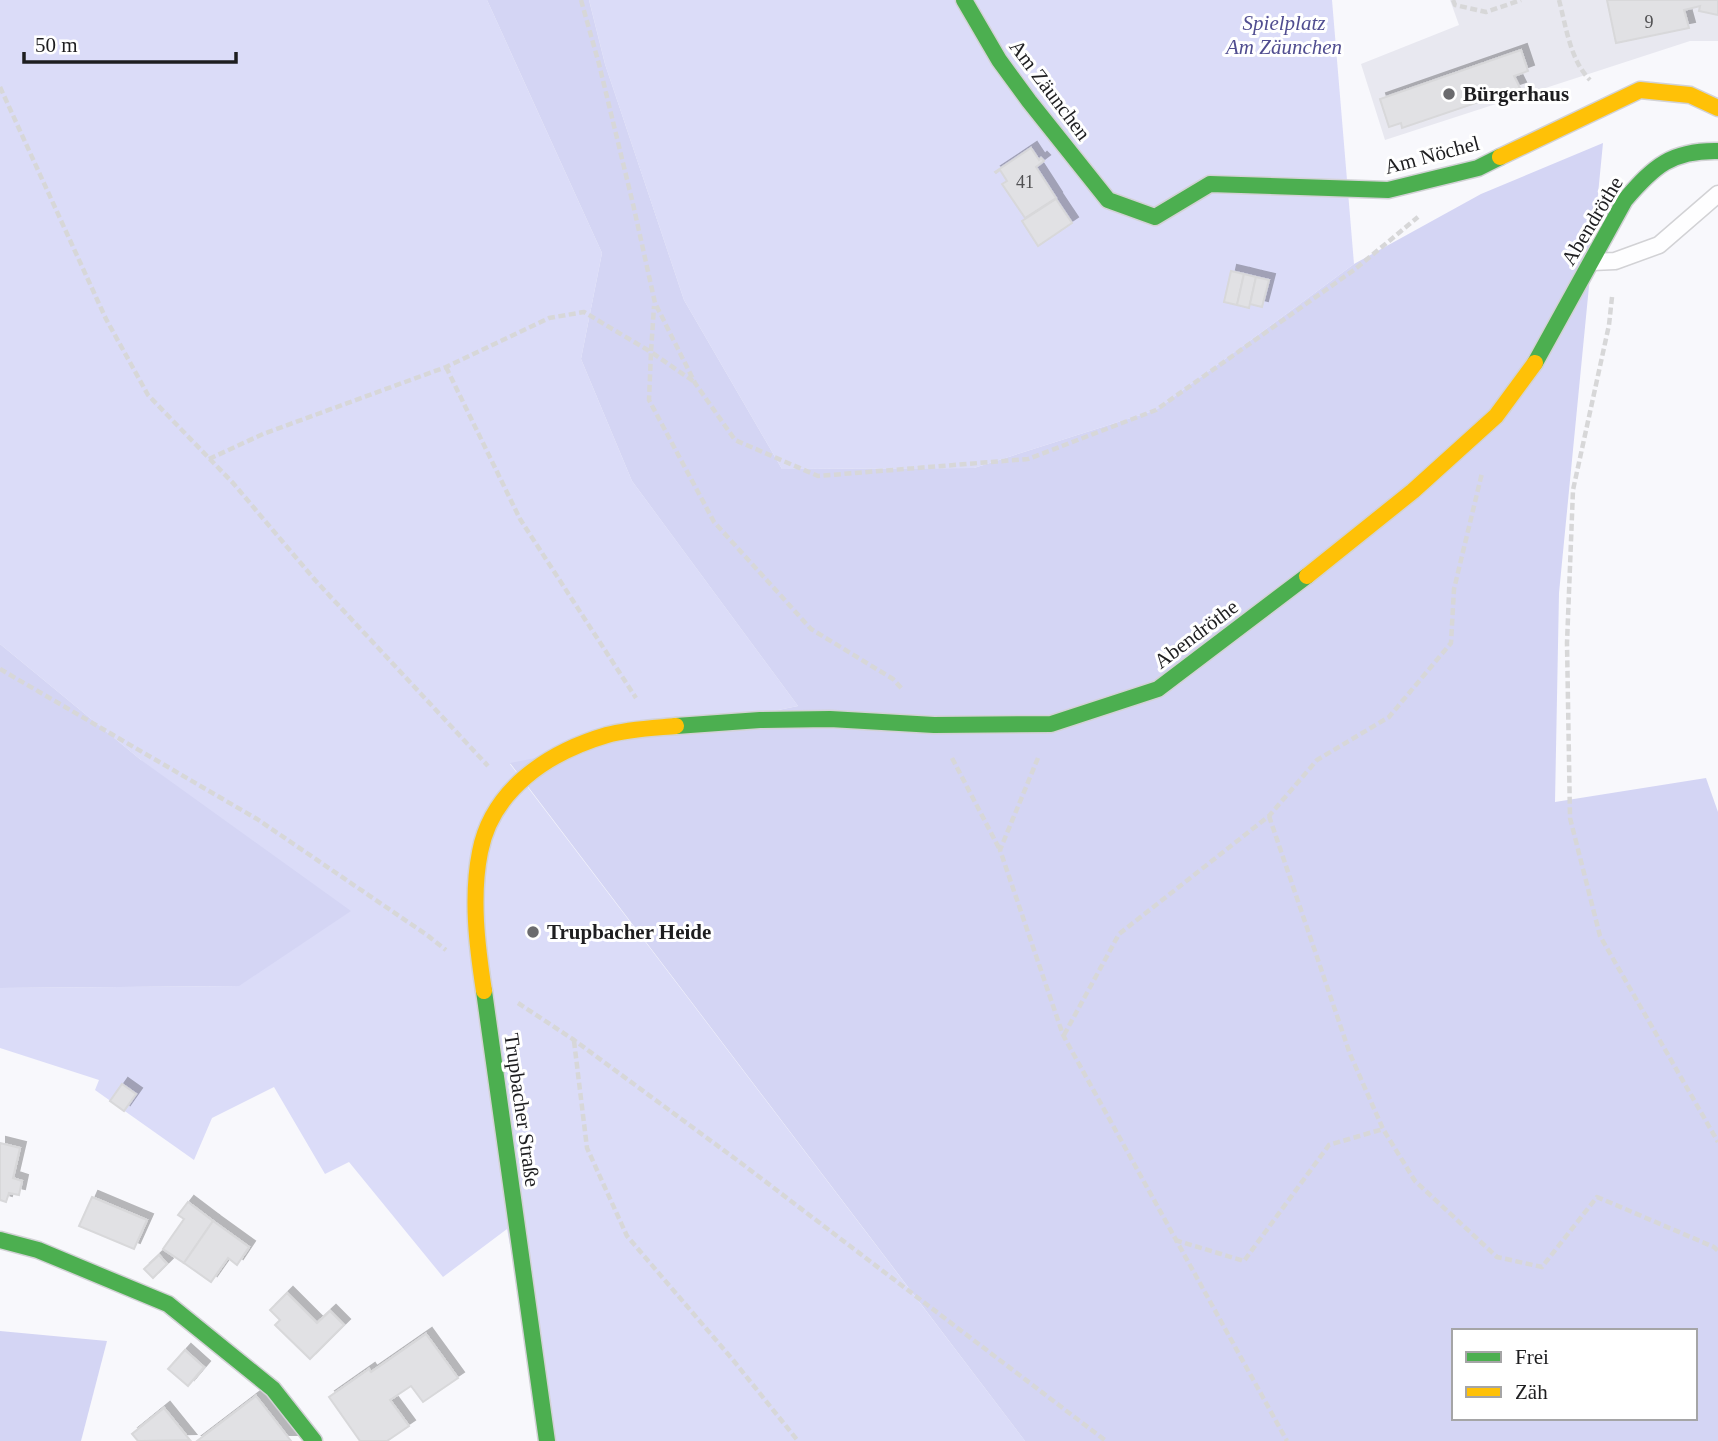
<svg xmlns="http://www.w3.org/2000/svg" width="1718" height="1441" viewBox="0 0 1718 1441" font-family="Georgia,serif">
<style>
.built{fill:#e8e8f0}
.green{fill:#dbdcf8}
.forest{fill:#d4d5f4;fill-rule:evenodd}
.building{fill:#e1e1e4;stroke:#d8d8da;stroke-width:2;filter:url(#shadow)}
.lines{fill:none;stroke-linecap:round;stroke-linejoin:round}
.lane-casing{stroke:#d2d2d5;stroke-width:19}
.fast-casing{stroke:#d2d2d5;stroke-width:19}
.slow-casing{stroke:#d2d2d5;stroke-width:19}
.path{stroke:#d7d7d8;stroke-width:4.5;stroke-dasharray:7 3.5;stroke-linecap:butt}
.lane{stroke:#fefeff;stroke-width:16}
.fast{stroke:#4caf50;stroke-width:16}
.slow{stroke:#ffc107;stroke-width:16}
.poi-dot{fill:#6a6a6d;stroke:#fff;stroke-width:2.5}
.labels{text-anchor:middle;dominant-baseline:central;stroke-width:6;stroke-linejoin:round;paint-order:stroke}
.number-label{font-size:18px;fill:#505052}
.park-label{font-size:21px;font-style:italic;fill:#504d90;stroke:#fff}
.street-label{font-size:21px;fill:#1e1e20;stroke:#fff}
.poi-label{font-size:21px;font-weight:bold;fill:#1e1e20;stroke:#fff;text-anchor:start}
</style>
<defs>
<filter id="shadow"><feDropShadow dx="6" dy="-6" stdDeviation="0" flood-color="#0004"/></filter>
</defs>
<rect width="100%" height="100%" fill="#f8f8fc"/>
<polygon class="built" points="1450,0 1718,0 1718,41 1690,41 1385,140 1361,64 1459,25"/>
<g class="green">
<polygon points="0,0 487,0 602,253 581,359 632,481 798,706 510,764 1025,1441 547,1441 507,1229 443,1277 349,1162 325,1174 274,1087 212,1118 194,1160 95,1090 99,1080 0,1048 0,988 239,986 141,760 0,644"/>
<polygon points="589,0 1332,0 1354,264 1156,410 974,468 782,469 684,300 605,64"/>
</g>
<g class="forest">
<path d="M487 0H589L605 64 684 300 782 469 974 468 1156 410 1354 264 1481 194 1603 143 1559 593 1555 802 1706 778 1718 812V1441H1025L510 763 798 706 632 481 581 359 602 253ZM1454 1331H1695V1418H1454Z"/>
<polygon points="0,644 141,760 351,911 239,986 0,988"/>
<polygon points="0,1331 107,1341 81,1441 0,1441"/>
</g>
<g class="building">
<polygon points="1607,0 1718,0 1718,15 1699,11 1700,6 1684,10 1689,28 1616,43"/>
<polygon points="1521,50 1528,71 1514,76 1520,88 1402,128 1401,123 1389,127 1380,99"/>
<polygon points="1031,148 1039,160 1041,158 1044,161 1036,167 1056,198 1025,218 1002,184 1007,181 1000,170 996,173 995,172"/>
<polygon points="1056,199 1072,223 1038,246 1022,221"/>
<polygon points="1231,271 1244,274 1237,305 1224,302"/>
<polygon points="1244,274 1256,277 1249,308 1237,305"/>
<polygon points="1256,277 1269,280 1262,307 1250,304"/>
<polygon points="122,1084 136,1094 124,1111 110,1101"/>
<polygon points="0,1143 20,1148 13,1178 22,1181 19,1195 9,1193 6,1202 0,1200"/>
<polygon points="92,1197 147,1220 134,1249 79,1226"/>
<polygon points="188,1202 213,1221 184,1263 163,1249 184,1219 178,1215"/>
<polygon points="213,1221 249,1247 237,1265 228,1258 211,1282 184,1263"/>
<polygon points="159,1255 167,1264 153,1278 144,1269"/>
<polygon points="287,1293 317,1323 330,1311 344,1325 310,1359 275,1325 280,1320 270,1310"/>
<polygon points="426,1334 458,1378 423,1402 411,1386 390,1400 409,1426 387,1441 360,1441 329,1397 369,1369 371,1372"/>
<polygon points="185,1350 204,1367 188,1386 168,1369"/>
<polygon points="256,1396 291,1441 197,1441"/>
<polygon points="164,1408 190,1440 138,1441 132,1434"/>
</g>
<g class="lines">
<defs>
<polyline id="lane" points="1592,262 1615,261 1659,245 1718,194"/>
<g id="fast">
<polyline points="964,0 999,60 1029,101 1108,200 1155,217 1210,184 1388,190 1478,168 1500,157"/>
<path d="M1535 363 1625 200C1654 166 1672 150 1718 151"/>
<polyline points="676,726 760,720 830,719 934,725 1051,724 1158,689 1307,576"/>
<polyline points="484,991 547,1441"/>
<polyline points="0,1240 38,1250 168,1304 273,1389 314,1441"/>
</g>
<g id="slow">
<polyline points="1500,157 1640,90 1690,95 1718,108"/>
<polyline points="1307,576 1413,491 1496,416 1535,363"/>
<path d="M484 991C477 946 471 897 480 852 492 789 549 752 607 735 628 729 654 728 676 726"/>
</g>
</defs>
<use href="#lane" class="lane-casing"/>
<use href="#fast" class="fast-casing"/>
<use href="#slow" class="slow-casing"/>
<g class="path">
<polyline points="581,0 599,64 633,204 655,303 695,383 735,440 818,476 1028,459 1156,410 1354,270 1418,217"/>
<polyline points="1453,0 1455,5 1486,12 1521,0"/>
<path d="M1559 0C1566 26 1570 60 1590 80"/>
<polyline points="0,87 106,319 148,395 233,483 315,580 488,766"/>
<polyline points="1612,297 1609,325 1573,490 1567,643 1570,818 1600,936 1718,1142"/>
<polyline points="446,367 520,519 636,698"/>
<polyline points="693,381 651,352 649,400 714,522 811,629 893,679 902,689"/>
<polyline points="209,459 263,434 446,367 549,318 584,312 651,352 654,306"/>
<polyline points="0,669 257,819 427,935 446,950"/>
<polyline points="952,758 1000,850"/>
<polyline points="1038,758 1000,850 1063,1035 1287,1441"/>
<polyline points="1269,816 1350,1054 1383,1129 1415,1181 1497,1257 1542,1267 1597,1197 1714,1247 1718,1251"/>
<polyline points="518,1003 574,1040 741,1163 1106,1441"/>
<polyline points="1064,1035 1119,934 1269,816 1317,760 1389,717 1451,643 1454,589 1482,473"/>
<polyline points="574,1041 587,1148 627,1236 733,1360 798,1441"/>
<polyline points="1175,1240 1244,1261 1329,1145 1383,1129"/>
</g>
<use href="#lane" class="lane"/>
<use href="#fast" class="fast"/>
<use href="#slow" class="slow"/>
</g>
<g class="poi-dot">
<circle cx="1449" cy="94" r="7"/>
<circle cx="533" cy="932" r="7"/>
</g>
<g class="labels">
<g class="number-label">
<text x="1649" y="22">9</text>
<text x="1025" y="182">41</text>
</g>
<g class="park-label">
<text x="1284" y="23">Spielplatz<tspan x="1284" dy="24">Am Zäunchen</tspan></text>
</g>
<g class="street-label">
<text transform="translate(1050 90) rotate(53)">Am Zäunchen</text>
<text transform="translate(1432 155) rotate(-15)">Am Nöchel</text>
<text transform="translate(1592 221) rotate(-59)">Abendröthe</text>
<text transform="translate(1196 634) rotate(-37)">Abendröthe</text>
<text transform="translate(522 1110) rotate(82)">Trupbacher Straße</text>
</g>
<g class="poi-label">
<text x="1463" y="94">Bürgerhaus</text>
<text x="547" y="932">Trupbacher Heide</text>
</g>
</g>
<rect x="1452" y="1329" width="245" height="91" fill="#ffffff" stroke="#a5a5a6" stroke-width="2"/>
<rect x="1466" y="1352" width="35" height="10" fill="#4caf50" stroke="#a5a5a6" stroke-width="2"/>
<text x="1515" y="1364" font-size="21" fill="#1e1e20">Frei</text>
<rect x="1466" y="1387" width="35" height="10" fill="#ffc107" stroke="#a5a5a6" stroke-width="2"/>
<text x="1515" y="1399" font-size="21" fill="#1e1e20">Zäh</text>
<path d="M24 52v10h212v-10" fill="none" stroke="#1e1e20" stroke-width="3.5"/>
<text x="35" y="52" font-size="21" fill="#1e1e20" stroke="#ffffff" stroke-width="5" paint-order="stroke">50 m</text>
</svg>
